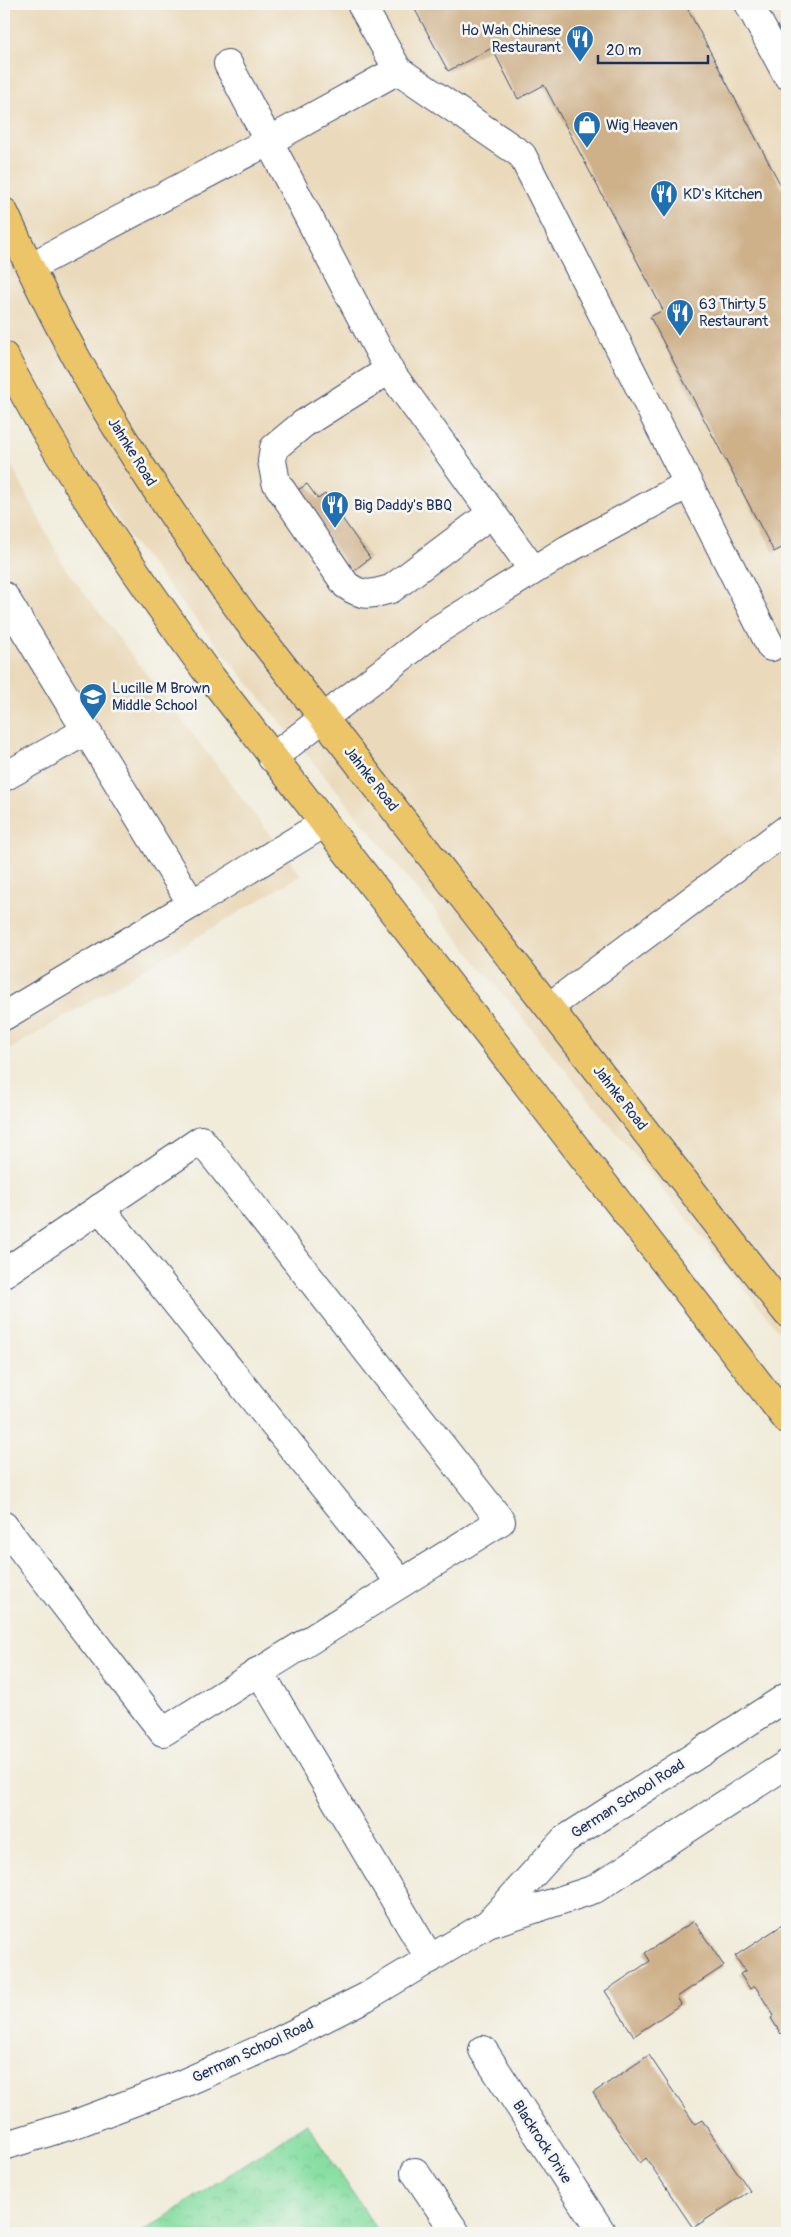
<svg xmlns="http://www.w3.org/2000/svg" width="791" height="2237" viewBox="0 0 791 2237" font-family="Pangolin,sans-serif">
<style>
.built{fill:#ead9ba}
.park{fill:url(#park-crowns);stroke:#518680}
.building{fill:#ceb089}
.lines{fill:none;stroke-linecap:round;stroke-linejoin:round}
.minor-casing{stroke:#3b4b71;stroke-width:30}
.major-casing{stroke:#3b4b71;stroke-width:30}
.minor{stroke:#fff;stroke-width:28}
.major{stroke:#edc569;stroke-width:28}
.labels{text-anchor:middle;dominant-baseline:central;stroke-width:5;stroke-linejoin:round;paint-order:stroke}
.poi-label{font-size:15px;fill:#1b2f5e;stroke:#f6f6f2;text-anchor:start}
.street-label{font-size:15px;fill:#1b2f5e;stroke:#f6f6f2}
</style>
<defs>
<pattern id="park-crowns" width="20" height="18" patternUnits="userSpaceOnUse" patternTransform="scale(1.25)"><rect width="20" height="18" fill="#87dea2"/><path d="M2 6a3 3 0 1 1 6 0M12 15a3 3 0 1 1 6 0" fill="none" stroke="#74bf8e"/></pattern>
</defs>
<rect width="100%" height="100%" fill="#f6f6f2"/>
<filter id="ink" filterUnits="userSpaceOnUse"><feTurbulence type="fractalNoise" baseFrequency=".02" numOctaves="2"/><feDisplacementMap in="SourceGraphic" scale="10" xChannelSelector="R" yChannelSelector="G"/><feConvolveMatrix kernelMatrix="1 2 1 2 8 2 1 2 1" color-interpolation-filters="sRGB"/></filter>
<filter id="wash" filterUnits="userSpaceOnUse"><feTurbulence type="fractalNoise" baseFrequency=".0096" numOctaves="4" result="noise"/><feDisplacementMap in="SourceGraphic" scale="20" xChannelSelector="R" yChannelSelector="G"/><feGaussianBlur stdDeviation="1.12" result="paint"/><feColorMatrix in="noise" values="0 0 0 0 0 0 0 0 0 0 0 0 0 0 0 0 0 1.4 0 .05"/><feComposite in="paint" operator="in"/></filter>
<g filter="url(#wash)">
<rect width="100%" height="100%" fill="#f1ecda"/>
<g class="built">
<polygon points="4,4 782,4 787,13 787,1341 131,540 4,340"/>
<polygon points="4,451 65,568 301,875 4,1053"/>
</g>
<polygon class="park" points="307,2123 379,2233 141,2233"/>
<g id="blocks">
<g class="building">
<polygon points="412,4 685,4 787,197 787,545 774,552 650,317 663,310 544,85 518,99 492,48 448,71"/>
<polygon points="307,484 318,499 325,494 370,558 352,572 295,492"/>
<polygon points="694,1921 724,1966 677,1997 681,2004 634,2036 605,1991 650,1961 645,1953"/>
<polygon points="787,1922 787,2033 785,2030 781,2034 771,2018 774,2016 755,1986 750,1989 740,1974 745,1971 735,1956"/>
<polygon points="649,2055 695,2124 702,2120 750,2191 693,2228 646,2158 640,2163 593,2093"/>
</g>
</g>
</g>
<g filter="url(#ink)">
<use href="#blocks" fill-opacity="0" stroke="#3b4b71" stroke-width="1"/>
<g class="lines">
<defs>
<g id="minor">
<polyline points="749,4 787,75"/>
<polyline points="228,64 389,370 533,570"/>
<polyline points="398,70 522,155 771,647"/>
<polyline points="30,267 269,141 398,70 361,4"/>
<path d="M389 370 303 424 274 448 272 461 276 482 346 585C364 598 372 594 391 589L492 513"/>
<polyline points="4,596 192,904 323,824"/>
<polyline points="272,758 434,632 568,549 688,484"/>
<polyline points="4,777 86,731"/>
<polyline points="549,1007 787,829"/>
<polyline points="4,1016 192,904"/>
<polyline points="100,1208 401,1583"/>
<polyline points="4,1273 201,1140 501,1521 163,1732 4,1526"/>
<polyline points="259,1671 430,1959"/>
<polyline points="489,1923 564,1840 787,1697"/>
<polyline points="483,2050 602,2233"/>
<polyline points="4,2146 75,2124 184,2083 277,2042 366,1997 488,1924 595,1889 787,1764"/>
<polyline points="415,2172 456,2233"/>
</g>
<g id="major">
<path d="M4 212C34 277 66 343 103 405 147 479 196 550 247 620L787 1313"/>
<path d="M4 356C61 467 131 567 204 668L787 1420"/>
</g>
</defs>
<use href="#minor" class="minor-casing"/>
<use href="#major" class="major-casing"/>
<use href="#minor" class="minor"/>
<use href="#major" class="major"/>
</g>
</g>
<defs>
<symbol id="restaurant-pin" viewBox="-11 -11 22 30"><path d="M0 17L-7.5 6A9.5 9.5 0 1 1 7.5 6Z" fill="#1f6fb2" stroke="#f6f6f2"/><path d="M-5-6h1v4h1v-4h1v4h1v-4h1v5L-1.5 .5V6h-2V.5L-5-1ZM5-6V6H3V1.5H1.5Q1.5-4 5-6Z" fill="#fff"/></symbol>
<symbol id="shop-pin" viewBox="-11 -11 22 30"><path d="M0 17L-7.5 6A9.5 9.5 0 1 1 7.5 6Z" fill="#1f6fb2" stroke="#f6f6f2"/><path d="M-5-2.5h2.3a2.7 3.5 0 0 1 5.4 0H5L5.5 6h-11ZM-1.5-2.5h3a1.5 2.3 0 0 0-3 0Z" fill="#fff"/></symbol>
<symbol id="school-pin" viewBox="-11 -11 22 30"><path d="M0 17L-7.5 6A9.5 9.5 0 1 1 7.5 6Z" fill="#1f6fb2" stroke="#f6f6f2"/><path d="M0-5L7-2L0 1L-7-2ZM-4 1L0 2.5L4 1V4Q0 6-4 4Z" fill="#fff"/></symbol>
</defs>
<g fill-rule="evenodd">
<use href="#restaurant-pin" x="564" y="23" width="32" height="43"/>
<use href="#shop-pin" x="571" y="109" width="32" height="43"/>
<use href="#restaurant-pin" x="648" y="178" width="32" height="43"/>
<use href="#restaurant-pin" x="664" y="297" width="32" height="43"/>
<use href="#restaurant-pin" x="319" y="489" width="32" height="43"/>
<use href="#school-pin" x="77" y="681" width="32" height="43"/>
</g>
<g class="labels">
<g class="poi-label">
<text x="561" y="30" text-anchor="end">Ho Wah Chinese<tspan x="561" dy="17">Restaurant</tspan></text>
<text x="606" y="125">Wig Heaven</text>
<text x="683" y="194">KD's Kitchen</text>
<text x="699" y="304">63 Thirty 5<tspan x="699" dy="17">Restaurant</tspan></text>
<text x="354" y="505">Big Daddy's BBQ</text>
<text x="112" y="688">Lucille M Brown<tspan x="112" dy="17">Middle School</tspan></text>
</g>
<g class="street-label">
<text transform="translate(132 452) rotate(58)">Jahnke Road</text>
<text transform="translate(371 779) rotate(52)">Jahnke Road</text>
<text transform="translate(620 1098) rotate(52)">Jahnke Road</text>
<text transform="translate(628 1799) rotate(-33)">German School Road</text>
<text transform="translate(253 2051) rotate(-25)">German School Road</text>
<text transform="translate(542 2142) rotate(57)">Blackrock Drive</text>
</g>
</g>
<rect width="791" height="2237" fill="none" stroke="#f6f6f2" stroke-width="20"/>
<path d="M598 55v8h110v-8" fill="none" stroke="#1b2f5e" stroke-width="2.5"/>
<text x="606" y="55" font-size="15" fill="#1b2f5e" stroke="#f6f6f2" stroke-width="4" paint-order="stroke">20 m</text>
</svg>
